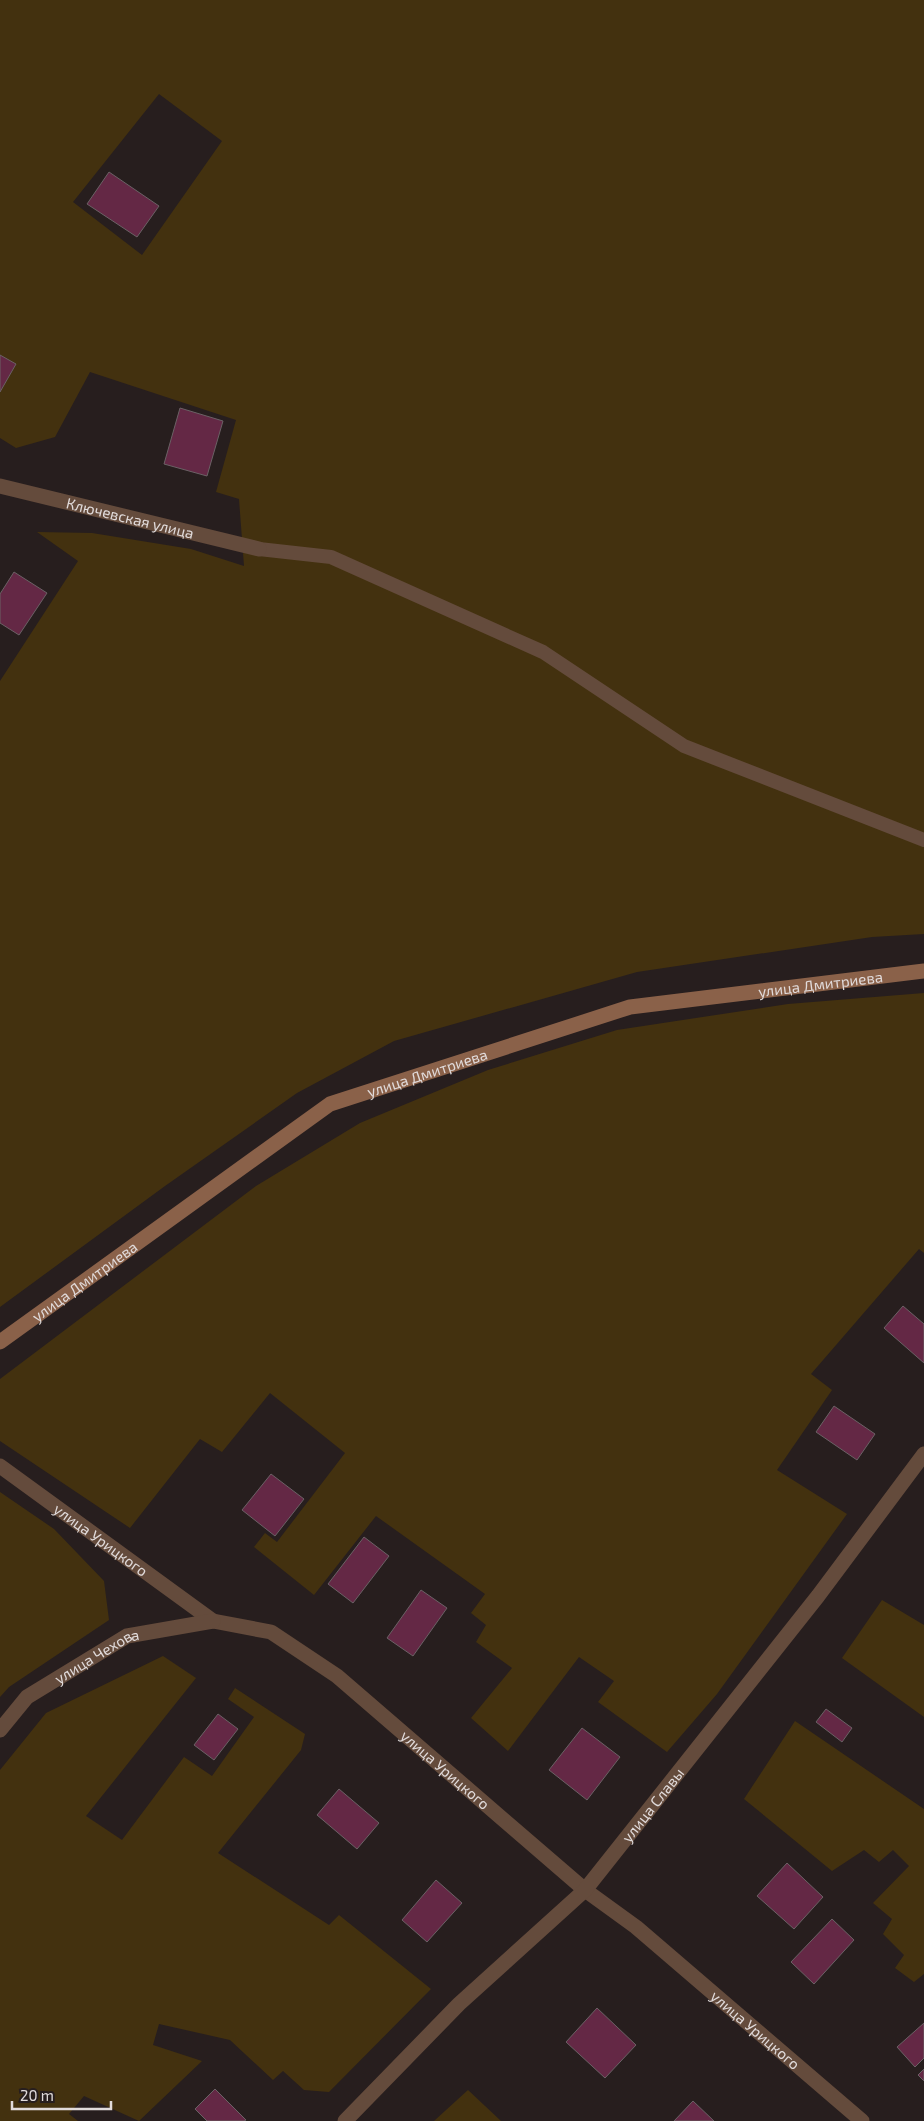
<svg xmlns="http://www.w3.org/2000/svg" width="924" height="2121" viewBox="0 0 924 2121" font-family="'Exo 2',sans-serif">
<style>
.green{fill:#43310f;fill-rule:evenodd}
.building{fill:#642845;stroke:#6b6165}
.lines{fill:none;stroke-linecap:round;stroke-linejoin:round}
.lane{stroke:#644b3c;stroke-width:14}
.street{stroke:#644b3c;stroke-width:15}
.secondary{stroke:#8a6149;stroke-width:15}
.labels{text-anchor:middle;dominant-baseline:central;stroke-width:4.5;stroke-linejoin:round;paint-order:stroke}
.street-label{font-size:15px;fill:#e1dbdb;stroke:#271e1e}
</style>
<rect width="100%" height="100%" fill="#271e1e"/>
<g class="green">
<path d="M0 0H924V934L872 937 637 972 394 1041 297 1093 165 1186 0 1307V681L78 561 37 532 92 533 191 549 244 566 239 499 216 492 236 420 90 372 55 437 16 448 0 438ZM159 94 222 141 142 255 73 202Z"/>
<polygon points="924,993 924,1253 919,1249 811,1374 832,1390 777,1470 847,1514 717,1694 667,1752 598,1702 614,1681 579,1657 508,1751 471,1718 512,1668 476,1642 486,1625 471,1613 485,1594 376,1516 314,1595 254,1547 265,1533 277,1542 345,1453 270,1393 222,1452 200,1439 130,1528 0,1441 0,1379 256,1186 360,1123 488,1070 617,1030 788,1004"/>
<polygon points="0,1492 54,1529 104,1581 109,1620 9,1687 0,1697"/>
<polygon points="882,1600 924,1625 924,1717 842,1658"/>
<polygon points="163,1656 196,1678 86,1816 122,1840 184,1757 212,1776 254,1717 228,1699 235,1688 305,1734 301,1750 218,1853 329,1925 339,1915 431,1989 329,2092 304,2090 283,2071 273,2080 230,2040 159,2024 153,2045 202,2061 139,2121 84,2096 69,2114 78,2121 0,2121 0,1770 46,1713"/>
<polygon points="795,1721 924,1809 924,1974 914,1982 895,1968 904,1955 883,1934 892,1919 873,1903 909,1866 893,1850 879,1862 864,1850 832,1871 744,1799"/>
<polygon points="468,2090 501,2121 434,2121"/>
</g>
<g class="building">
<polygon points="109,172 159,206 137,237 87,204"/>
<polygon points="0,355 16,364 0,392"/>
<polygon points="180,408 223,421 207,476 164,464"/>
<polygon points="14,572 47,593 19,635 0,623 0,594"/>
<polygon points="903,1306 924,1324 924,1363 884,1328"/>
<polygon points="834,1406 875,1434 857,1460 816,1432"/>
<polygon points="271,1474 304,1499 275,1536 242,1510"/>
<polygon points="364,1537 389,1556 353,1603 328,1584"/>
<polygon points="421,1590 447,1608 413,1656 387,1638"/>
<polygon points="826,1709 852,1728 842,1742 816,1722"/>
<polygon points="218,1714 238,1729 214,1760 194,1745"/>
<polygon points="582,1728 620,1757 587,1800 549,1770"/>
<polygon points="339,1789 379,1823 357,1849 317,1815"/>
<polygon points="787,1863 823,1897 794,1929 757,1896"/>
<polygon points="436,1880 462,1903 427,1942 402,1920"/>
<polygon points="832,1919 854,1940 814,1984 791,1962"/>
<polygon points="597,2008 636,2045 605,2078 566,2042"/>
<polygon points="924,2023 924,2058 915,2067 897,2047"/>
<polygon points="924,2069 924,2081 918,2075"/>
<polygon points="215,2089 246,2120 244,2121 207,2121 195,2109"/>
<polygon points="693,2101 714,2121 674,2121"/>
</g>
<g class="lines">
<polyline class="lane" points="259,549 331,557 543,652 684,746 924,840"/>
<g class="street">
<path id="s1" d="M0 486 259 549"/>
<path id="s2" d="M0 1466 213 1621 271 1632 337 1676 585 1890 636 1927 862 2121"/>
<path id="s3" d="M0 1730 27 1697 127 1636 213 1621"/>
<path id="s4" d="M345 2121 459 2004 585 1890 818 1596 924 1454"/>
</g>
<path class="secondary" id="s5" d="M0 1342 330 1104 630 1007 924 971"/>
</g>
<g class="labels">
<g class="street-label">
<text stroke="none"><textPath href="#s1" startOffset="134">Ключевская улица</textPath></text>
<text stroke="none"><textPath href="#s5" startOffset="914">улица Дмитриева</textPath></text>
<text stroke="none"><textPath href="#s5" startOffset="509">улица Дмитриева</textPath></text>
<text stroke="none"><textPath href="#s5" startOffset="104">улица Дмитриева</textPath></text>
<text stroke="none"><textPath href="#s2" startOffset="125">улица Урицкого</textPath></text>
<text stroke="none"><textPath href="#s3" startOffset="124">улица Чехова</textPath></text>
<text stroke="none"><textPath href="#s2" startOffset="545">улица Урицкого</textPath></text>
<text stroke="none"><textPath href="#s4" startOffset="442">улица Славы</textPath></text>
<text stroke="none"><textPath href="#s2" startOffset="950">улица Урицкого</textPath></text>
</g>
</g>
<path d="M12 2101v8h99v-8" fill="none" stroke="#e1dbdb" stroke-width="2.5"/>
<text x="20" y="2101" font-size="15" fill="#e1dbdb" stroke="#271e1e" stroke-width="4" paint-order="stroke">20 m</text>
</svg>
